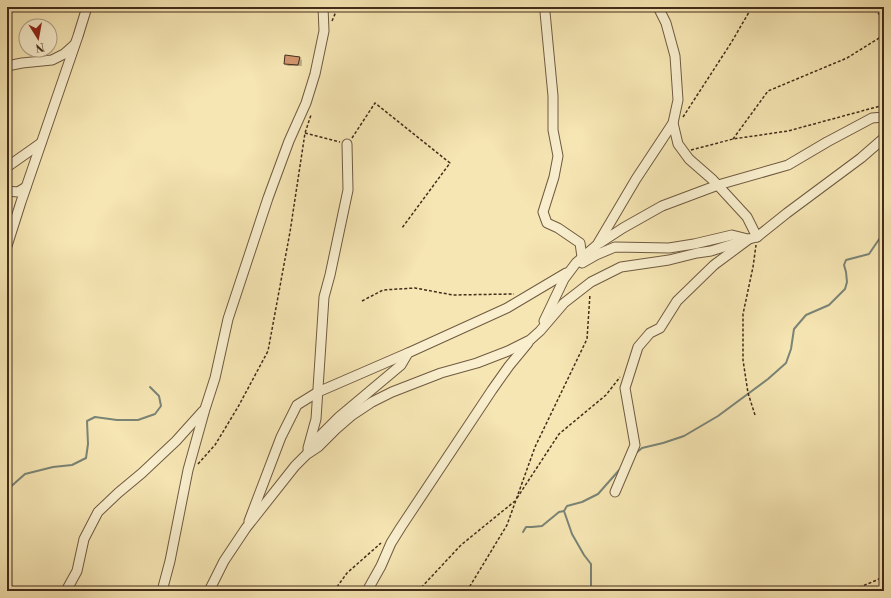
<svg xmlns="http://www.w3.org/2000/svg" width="891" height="598" viewBox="0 0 891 598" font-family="'Libre Bodoni',serif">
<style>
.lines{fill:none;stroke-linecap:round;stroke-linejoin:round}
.stream{stroke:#7a8477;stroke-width:2}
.building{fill:#d3966e;stroke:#432c1b;filter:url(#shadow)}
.street-casing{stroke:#705a41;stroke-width:11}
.path{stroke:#432c1b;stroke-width:1.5;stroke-dasharray:3 2;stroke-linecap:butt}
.street{stroke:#f9efce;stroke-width:9}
</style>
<defs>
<filter id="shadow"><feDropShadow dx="3" dy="3" stdDeviation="1" flood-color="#0004"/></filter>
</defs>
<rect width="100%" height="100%" fill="#f6e6b3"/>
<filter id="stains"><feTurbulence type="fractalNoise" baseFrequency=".005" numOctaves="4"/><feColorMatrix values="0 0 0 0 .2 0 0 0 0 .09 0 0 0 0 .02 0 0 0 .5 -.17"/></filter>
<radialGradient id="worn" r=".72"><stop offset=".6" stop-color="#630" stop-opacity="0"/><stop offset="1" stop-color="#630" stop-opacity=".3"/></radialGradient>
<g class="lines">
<g class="stream">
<polyline points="636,453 642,448 663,443 684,436 718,416 768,379 786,363 791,349 794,329 806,315 829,305 845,289 847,282 846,272 844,265 846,260 869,254 884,232"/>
<polyline points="7,490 25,474 53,467 72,465 86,458 88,444 87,421 95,417 117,420 138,420 155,414 161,406 159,396 150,387"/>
<polyline points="523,532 526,527 532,527 542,526 559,512 564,511"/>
<polyline points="588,591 591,586 591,564 584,555 572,534 564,511 567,506 582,502 598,494 621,468"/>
</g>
</g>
<polygon class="building" points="285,55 300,57 298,65 284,64"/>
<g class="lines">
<defs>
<g id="street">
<polyline points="545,7 545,12 553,96 553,130 558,156 554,177 543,212 547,223 558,228 580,243 582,257"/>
<polyline points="658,7 666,23 675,56 678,100 673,123 678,144 689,159 713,180 747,217 757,237"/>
<polyline points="7,66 22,63 52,60 64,54 74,45"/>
<polyline points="7,167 34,148 41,143"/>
<polyline points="7,191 18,192 26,187"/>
<polyline points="600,243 623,228 662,206 718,185 788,165 827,142 872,118 884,117"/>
<polyline points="7,246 21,202 78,36 87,7"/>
<polyline points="582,263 596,255 615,247 669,248 694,244 732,235 748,239"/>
<polyline points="544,321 564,279 576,263 597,245 636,179 673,123"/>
<polyline points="308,448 316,419 324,297 330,275 348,190 347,144"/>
<polyline points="308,451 315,441 339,417 401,365 408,353 507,308 566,273"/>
<polyline points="615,492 635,445 625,388 638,347 650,333 660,328 677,301 714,265 749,239 757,237 787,213 861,158 884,138"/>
<polyline points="249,521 281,437 297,405 318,392 408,353"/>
<polyline points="66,591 77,571 84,539 98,512 118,493 142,473 176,441 203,411"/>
<polyline points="162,591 170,561 188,470 205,409 215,378 228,319 268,198 289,141 306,103 315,74 324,31 323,7"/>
<polyline points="209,591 224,561 246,528 295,466 306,455 318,447 336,429 351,416 372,402 392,392 441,373 477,363 508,351 530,340 540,331 564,303 591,282 621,267 669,260 697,253 711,251 749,239"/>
<polyline points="367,591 381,566 391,543 401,527 492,390 509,366 528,343"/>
</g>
</defs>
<use href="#street" class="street-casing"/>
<g class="path">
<polyline points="870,7 884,18"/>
<polyline points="332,21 338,7"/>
<polyline points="683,117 731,43 752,7"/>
<polyline points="305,133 340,142"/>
<polyline points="352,138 375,103 450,163 402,228"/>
<polyline points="733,139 768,91 847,58 884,35"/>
<polyline points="691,150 733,139 788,131 884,105"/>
<polyline points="362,301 383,290 415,288 453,295 514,294"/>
<polyline points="755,415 748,393 743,360 743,314 753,267 756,245"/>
<polyline points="198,464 215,445 238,407 268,351 290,232 305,133 311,115"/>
<polyline points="517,498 559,434 606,395 620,377"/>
<polyline points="334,591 347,573 381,543"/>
<polyline points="418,591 461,545 515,501"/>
<polyline points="467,591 507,525 535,447 587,339 590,294"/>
<polyline points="850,591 877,580 884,576"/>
</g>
<use href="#street" class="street"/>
</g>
<rect width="891" height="598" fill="none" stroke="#f6e6b3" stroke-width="24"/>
<rect x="8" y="8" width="875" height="582" fill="none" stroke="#432c1b" stroke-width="2"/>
<rect x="12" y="12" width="867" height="574" fill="none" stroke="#432c1b"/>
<g transform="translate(38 38) rotate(169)"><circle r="19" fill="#f9efce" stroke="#b0a186"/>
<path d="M0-3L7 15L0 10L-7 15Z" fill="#8f2418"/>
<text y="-6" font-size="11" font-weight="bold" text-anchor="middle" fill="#432c1b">N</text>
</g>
<rect width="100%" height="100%" filter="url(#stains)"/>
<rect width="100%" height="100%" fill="url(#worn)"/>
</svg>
